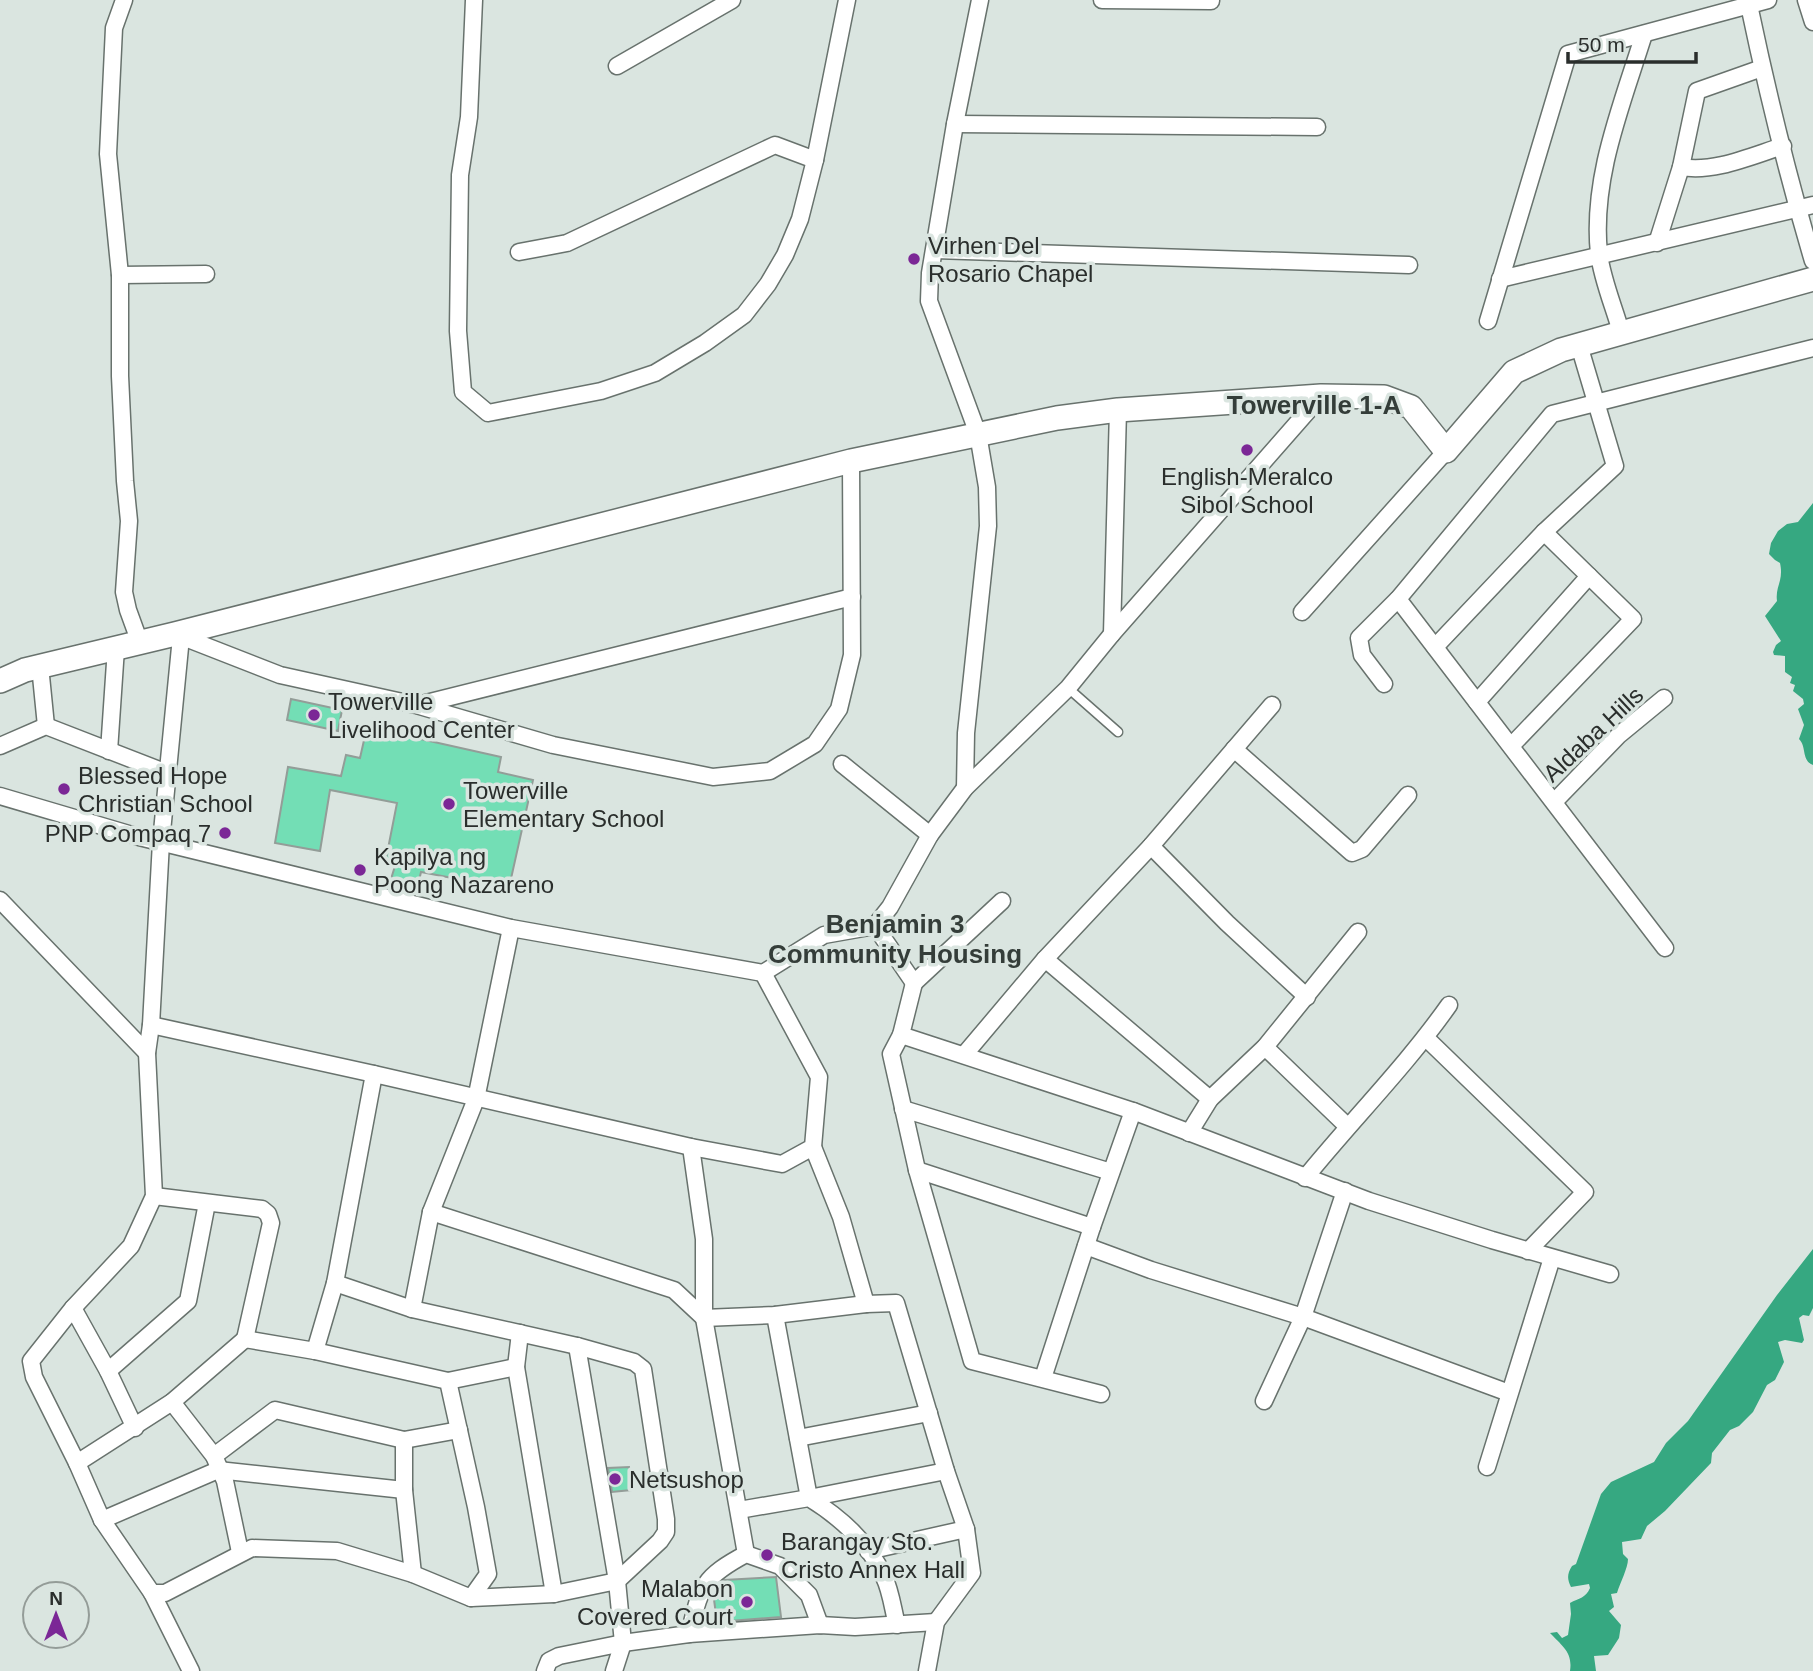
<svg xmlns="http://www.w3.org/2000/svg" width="1813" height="1671" viewBox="0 0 1813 1671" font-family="Arial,sans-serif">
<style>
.water{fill:#36a881}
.building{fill:#73deb5;stroke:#939d98;stroke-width:2}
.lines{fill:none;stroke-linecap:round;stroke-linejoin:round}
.lane-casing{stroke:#68726d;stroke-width:11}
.street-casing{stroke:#68726d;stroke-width:19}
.secondary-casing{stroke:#68726d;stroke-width:26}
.lane{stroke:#fff;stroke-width:8}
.street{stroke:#fff;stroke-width:16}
.secondary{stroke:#fff;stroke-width:23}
.poi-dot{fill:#7b2796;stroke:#dae5e0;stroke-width:2.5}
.labels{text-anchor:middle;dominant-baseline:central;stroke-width:7;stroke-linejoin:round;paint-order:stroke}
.poi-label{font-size:24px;fill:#2a2e2c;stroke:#dae5e0;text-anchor:start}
.street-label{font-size:24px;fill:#2a2e2c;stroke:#dae5e0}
.neighbourhood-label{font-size:26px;font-weight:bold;fill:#343d39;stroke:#dae5e0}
</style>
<rect width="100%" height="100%" fill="#dae5e0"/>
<g class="water">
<path d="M1813 503V765C1801 760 1807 747 1799 739L1804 725 1798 709 1804 704 1803 699 1793 691 1795 685 1790 683 1792 677 1785 672V656L1774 655 1773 652 1776 645 1781 641 1765 616 1777 601C1775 586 1784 581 1780 563L1775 560 1769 554 1771 543 1778 531 1787 524 1798 522Z"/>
<path d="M1813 1249V1308L1809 1316 1803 1315 1799 1318 1804 1340 1802 1343 1785 1340 1778 1342 1784 1362 1775 1380 1767 1385 1753 1412 1739 1426 1730 1430 1712 1453 1711 1463 1665 1511 1647 1526 1641 1539 1622 1542 1623 1554 1628 1559C1628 1568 1620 1583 1617 1593L1611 1594 1614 1607 1609 1611 1621 1625 1619 1638 1608 1655 1594 1656 1596 1671H1570C1573 1652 1562 1646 1550 1633L1557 1632 1562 1638 1568 1635 1571 1614 1570 1603C1579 1598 1586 1598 1590 1588L1589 1584 1571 1587C1567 1579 1567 1574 1572 1566L1576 1564 1601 1494 1611 1482 1654 1462 1666 1443 1688 1421 1777 1295Z"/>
</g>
<g class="building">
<polygon points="291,699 342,710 338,731 287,720"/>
<polygon points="367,727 501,757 498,772 533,780 508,892 477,885 478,883 421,872 418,885 391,879 395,866 385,864 397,803 330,790 320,851 275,843 288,767 341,776 346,755 360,758"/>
<polygon points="629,1467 631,1490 612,1492 608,1468"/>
<polygon points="776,1577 781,1617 717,1622 713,1592 724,1580"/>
</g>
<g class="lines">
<defs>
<polyline id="lane" points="1068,688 1118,732"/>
<g id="street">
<polyline points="124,0 114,28 108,154 120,275 120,376 125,481 129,521 124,592 128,610 140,643"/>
<polyline points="474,0 469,117 460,175 458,331 463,392 488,413 601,391 655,373 705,343 744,315 768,284 785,255 800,219 815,160 847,0"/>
<polyline points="1102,0 1211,1"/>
<polyline points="1806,0 1813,22"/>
<path d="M1749 5C1767 91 1788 177 1813 261"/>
<polyline points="617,66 732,0"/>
<polyline points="955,124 1317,127"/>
<path d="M1681 167C1714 173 1751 156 1783 146"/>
<polyline points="1657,243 1681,167 1697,91 1762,68"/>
<polyline points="935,250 1409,265"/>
<polyline points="519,252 567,243 775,145 815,160"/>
<polyline points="120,275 206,274"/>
<polyline points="1500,279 1813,205"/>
<polyline points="1488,321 1568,54 1768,0"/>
<path d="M1621 332C1614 307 1602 279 1599 254 1591 178 1622 105 1644 34"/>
<polyline points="1398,599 1665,948"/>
<polyline points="1302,612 1446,451"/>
<polyline points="175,634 280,675 416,705 553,745 713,777 770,771 815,744 839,709 852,655 851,461"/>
<polyline points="1112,634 1118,410"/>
<polyline points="181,637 161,842 151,1025 147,1053 154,1196 131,1246 73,1308 31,1361 34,1377 77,1463 102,1520 152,1593 165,1593 252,1548 337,1551 413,1574 471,1598 554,1594 617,1581 660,1541 666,1532 666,1519 643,1369 634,1362 577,1346 412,1309 335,1283"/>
<polyline points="1435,647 1544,532 1615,466 1579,345"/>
<polyline points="40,666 46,726"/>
<polyline points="1384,684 1362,655 1359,638 1398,599 1552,414 1813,348"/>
<polyline points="1477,702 1589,576"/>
<polyline points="418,705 852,597"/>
<polyline points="0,746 46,726 167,773"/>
<polyline points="1511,746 1633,619 1544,532"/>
<polyline points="1234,749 1352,853 1362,849 1408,795"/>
<polyline points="109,751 116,648"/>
<polyline points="842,764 930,835"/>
<polyline points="965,788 966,733 988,526 987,487 978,434 929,301 930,273 955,124 980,0"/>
<polyline points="0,796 139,837 511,928 763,973 824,935 875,926 890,907 930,835 965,788 1068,688 1112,634 1321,396"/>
<polyline points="1554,802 1619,735 1664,698"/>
<polyline points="1151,846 1227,923 1307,997"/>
<polyline points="0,900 147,1053"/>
<polyline points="875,926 914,983 1002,901"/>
<polyline points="1045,959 1210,1099"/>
<polyline points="914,983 901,1035 1133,1111 1369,1201 1492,1240 1610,1274"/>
<polyline points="151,1025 374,1074 691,1147 782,1164 813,1147 819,1077 763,973"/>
<polyline points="901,1035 891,1054 917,1170 972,1361 1101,1394"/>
<polyline points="1426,1038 1585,1192 1528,1251"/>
<polyline points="1265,1047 1347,1126"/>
<polyline points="964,1055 1045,959 1151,846 1272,705"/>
<polyline points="903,1109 1111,1172"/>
<polyline points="1189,1133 1210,1099 1265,1047 1358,932"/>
<polyline points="691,1147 704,1239 704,1318 746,1554"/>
<polyline points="813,1147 841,1217 866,1304"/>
<polyline points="917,1170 1092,1227"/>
<path d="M1305 1178C1352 1120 1406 1066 1449 1005"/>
<polyline points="154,1196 262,1209 268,1214 271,1223 245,1339"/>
<polyline points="431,1212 674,1290 704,1318 775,1315 866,1304 896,1303 946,1471 966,1529 972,1573 936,1622 927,1671"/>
<polyline points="1086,1246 1151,1270 1303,1317 1509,1393"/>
<polyline points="73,1308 108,1371 135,1428"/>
<polyline points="412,1309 431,1212 476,1099 511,928"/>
<polyline points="775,1315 809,1498 946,1471"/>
<polyline points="520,1333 516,1367 554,1594"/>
<polyline points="577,1346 617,1581 623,1643 614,1671"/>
<polyline points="315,1351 335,1283 374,1074"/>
<polyline points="108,1371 188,1301 207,1203"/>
<polyline points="1043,1378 1092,1227 1133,1111"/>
<polyline points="448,1381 516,1367"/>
<polyline points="1264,1401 1303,1317 1345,1191"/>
<polyline points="172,1402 214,1456 225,1481 240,1552"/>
<polyline points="798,1438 929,1413"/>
<polyline points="404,1440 404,1490 413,1574"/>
<polyline points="214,1456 275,1410 404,1440 459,1430"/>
<polyline points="77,1463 172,1402 245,1339 315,1351 448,1381 476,1507 488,1574 471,1598"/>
<polyline points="1487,1467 1552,1258"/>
<path d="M739 1510 809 1498C840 1517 869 1543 884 1577 891 1591 893 1610 897 1625"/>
<polyline points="102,1520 218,1470 404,1490"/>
<polyline points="868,1551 966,1529"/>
<polyline points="152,1593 191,1671"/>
<path d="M689 1634C701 1587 701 1578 746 1554L780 1566 809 1595 820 1625"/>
<polyline points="545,1671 549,1661 559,1656 623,1643 689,1634 820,1625 855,1627 936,1622"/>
</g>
<polyline id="secondary" points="0,681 25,670 175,634 851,461 1057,418 1118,410 1321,396 1384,397 1411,407 1446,451 1514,372 1561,350 1813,279"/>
</defs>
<use href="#lane" class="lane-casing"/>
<use href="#street" class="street-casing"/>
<use href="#secondary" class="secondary-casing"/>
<use href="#lane" class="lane"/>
<use href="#street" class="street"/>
<use href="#secondary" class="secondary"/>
</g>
<g class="poi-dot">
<circle cx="914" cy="259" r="7"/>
<circle cx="1247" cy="450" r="7"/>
<circle cx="314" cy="715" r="7"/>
<circle cx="64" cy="789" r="7"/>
<circle cx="449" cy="804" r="7"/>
<circle cx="225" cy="833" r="7"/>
<circle cx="360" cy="870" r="7"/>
<circle cx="615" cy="1479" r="7"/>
<circle cx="767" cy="1555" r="7"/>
<circle cx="747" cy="1602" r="7"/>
</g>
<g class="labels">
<g class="poi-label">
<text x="928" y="245">Virhen Del<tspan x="928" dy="28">Rosario Chapel</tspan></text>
<text x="1247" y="476" text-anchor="middle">English-Meralco<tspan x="1247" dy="28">Sibol School</tspan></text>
<text x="328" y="701">Towerville<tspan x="328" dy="28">Livelihood Center</tspan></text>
<text x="78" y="775">Blessed Hope<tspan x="78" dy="28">Christian School</tspan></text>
<text x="463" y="790">Towerville<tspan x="463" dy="28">Elementary School</tspan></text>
<text x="211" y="833" text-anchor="end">PNP Compaq 7</text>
<text x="374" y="856">Kapilya ng<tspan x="374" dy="28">Poong Nazareno</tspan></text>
<text x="629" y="1479">Netsushop</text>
<text x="781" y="1541">Barangay Sto.<tspan x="781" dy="28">Cristo Annex Hall</tspan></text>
<text x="733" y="1588" text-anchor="end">Malabon<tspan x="733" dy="28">Covered Court</tspan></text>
</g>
<g class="street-label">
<text transform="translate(1593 734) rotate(-43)">Aldaba Hills</text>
</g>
<g class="neighbourhood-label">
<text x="1314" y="405">Towerville 1-A</text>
<text x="895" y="924">Benjamin 3<tspan x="895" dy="30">Community Housing</tspan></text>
</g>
</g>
<g transform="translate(56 1615)"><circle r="33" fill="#dae5e0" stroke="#949c98" stroke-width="2"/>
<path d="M0-5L12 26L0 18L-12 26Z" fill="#7b2796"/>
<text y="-10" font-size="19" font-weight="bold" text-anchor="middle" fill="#2a2e2c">N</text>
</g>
<path d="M1568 52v10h128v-10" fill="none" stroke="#2a2e2c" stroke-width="3.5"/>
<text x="1578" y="52" font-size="21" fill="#2a2e2c" stroke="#dae5e0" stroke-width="5" paint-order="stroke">50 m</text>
</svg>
